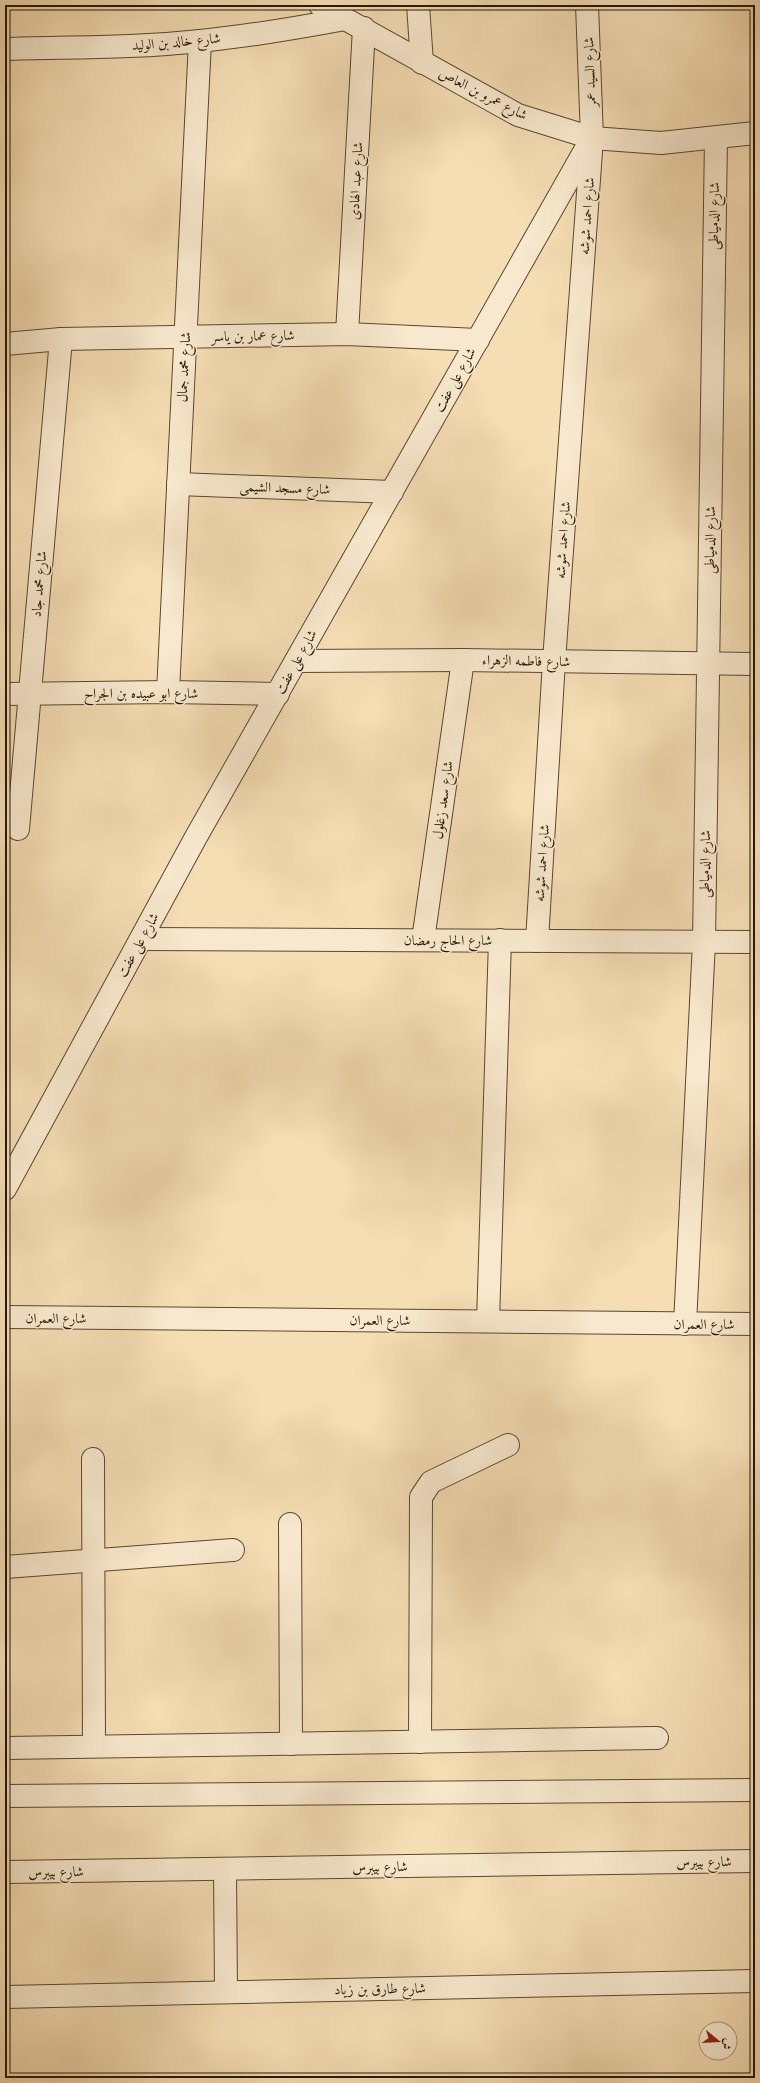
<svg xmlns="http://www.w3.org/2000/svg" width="760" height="2083" viewBox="0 0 760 2083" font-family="Cardo,Amiri,serif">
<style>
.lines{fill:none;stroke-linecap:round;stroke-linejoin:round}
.minor-casing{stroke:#5a482e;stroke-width:24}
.minor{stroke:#f8e9ce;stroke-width:22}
.labels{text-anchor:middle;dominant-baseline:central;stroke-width:3;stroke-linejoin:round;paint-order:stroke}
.street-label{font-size:14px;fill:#261702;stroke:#f8e9ce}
</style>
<rect width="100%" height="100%" fill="#f5ddb4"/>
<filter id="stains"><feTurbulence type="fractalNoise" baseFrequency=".005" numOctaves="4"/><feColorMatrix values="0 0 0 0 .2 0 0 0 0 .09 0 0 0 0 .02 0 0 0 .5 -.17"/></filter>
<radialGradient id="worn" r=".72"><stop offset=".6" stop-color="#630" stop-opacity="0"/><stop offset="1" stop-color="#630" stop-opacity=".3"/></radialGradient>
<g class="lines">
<defs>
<g id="minor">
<polyline points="320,5 518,115 592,138 661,143 755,133"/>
<polyline points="418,5 422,63"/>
<path d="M5 49C70 47 135 48 200 41 249 36 297 28 345 19"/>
<polyline points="347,334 364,28"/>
<polyline points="5,344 61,339 347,334 478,340"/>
<polyline points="178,484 392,492"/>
<polyline points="296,661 463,660 755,664"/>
<polyline points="168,692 200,41"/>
<polyline points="5,694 168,692 278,694"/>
<polyline points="18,829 61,339"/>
<polyline points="141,939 755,942"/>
<polyline points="423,940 463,660"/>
<polyline points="537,941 554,661 592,138 587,5"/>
<polyline points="5,1189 196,837 592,138"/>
<polyline points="5,1317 755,1324"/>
<polyline points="488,1321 500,940"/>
<polyline points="685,1324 704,942 716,138"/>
<polyline points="93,1459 94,1746"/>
<polyline points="290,1524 291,1744"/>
<polyline points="5,1567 233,1550"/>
<polyline points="420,1742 421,1497 431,1482 508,1445"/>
<polyline points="5,1748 657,1738"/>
<polyline points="5,1796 755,1790"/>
<polyline points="225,1869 226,1992"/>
<polyline points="5,1872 755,1861"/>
<polyline points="5,1997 755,1981"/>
</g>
</defs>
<use href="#minor" class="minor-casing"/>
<use href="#minor" class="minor"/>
</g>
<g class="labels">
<g class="street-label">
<text transform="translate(176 42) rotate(-5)">شارع خالد بن الوليد</text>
<text transform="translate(590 72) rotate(-92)">شارع السيد عمر</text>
<text transform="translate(483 94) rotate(27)">شارع عمرو بن العاص</text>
<text transform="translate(356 181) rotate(-87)">شارع عبد الهادى</text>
<text transform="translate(587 216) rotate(-86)">شارع احمد شوشه</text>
<text transform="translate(714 216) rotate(-89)">شارع الدمياطى</text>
<text transform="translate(253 336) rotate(-1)">شارع عمار بن ياسر</text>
<text transform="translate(184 367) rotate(-87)">شارع محمد جمال</text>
<text transform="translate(455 380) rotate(-61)">شارع على عفت</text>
<text transform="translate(285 488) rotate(2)">شارع مسجد الشيمى</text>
<text transform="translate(563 540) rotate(-86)">شارع احمد شوشه</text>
<text transform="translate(710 540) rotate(-89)">شارع الدمياطى</text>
<text transform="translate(39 584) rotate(-85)">شارع محمد جاد</text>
<text transform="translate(526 661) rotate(1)">شارع فاطمه الزهراء</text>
<text transform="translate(296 662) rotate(-61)">شارع على عفت</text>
<text x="141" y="693">شارع ابو عبيده بن الجراح</text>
<text transform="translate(443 800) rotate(-82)">شارع سعد زغلول</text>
<text transform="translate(542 863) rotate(-86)">شارع احمد شوشه</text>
<text transform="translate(705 864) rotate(-89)">شارع الدمياطى</text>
<text x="448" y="940">شارع الحاج رمضان</text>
<text transform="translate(138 945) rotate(-61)">شارع على عفت</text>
<text x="56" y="1318">شارع العمران</text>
<text x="380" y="1320">شارع العمران</text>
<text x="704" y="1324">شارع العمران</text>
<text transform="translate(704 1862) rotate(-1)">شارع بيبرس</text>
<text transform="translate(380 1867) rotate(-1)">شارع بيبرس</text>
<text transform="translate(56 1872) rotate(-1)">شارع بيبرس</text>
<text transform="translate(380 1989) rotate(-1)">شارع طارق بن زياد</text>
</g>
</g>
<rect width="760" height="2083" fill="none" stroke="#f5ddb4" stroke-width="20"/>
<rect x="6" y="6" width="748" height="2071" fill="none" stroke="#261702" stroke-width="2"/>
<rect x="10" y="10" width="740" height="2063" fill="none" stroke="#261702"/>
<g transform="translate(718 2041) rotate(108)"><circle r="19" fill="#f8e9ce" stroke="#a4957c"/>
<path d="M0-3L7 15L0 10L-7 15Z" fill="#8f2418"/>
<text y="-6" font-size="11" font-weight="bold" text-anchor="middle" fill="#261702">ش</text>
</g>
<rect width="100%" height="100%" filter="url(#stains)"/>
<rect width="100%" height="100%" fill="url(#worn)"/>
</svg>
